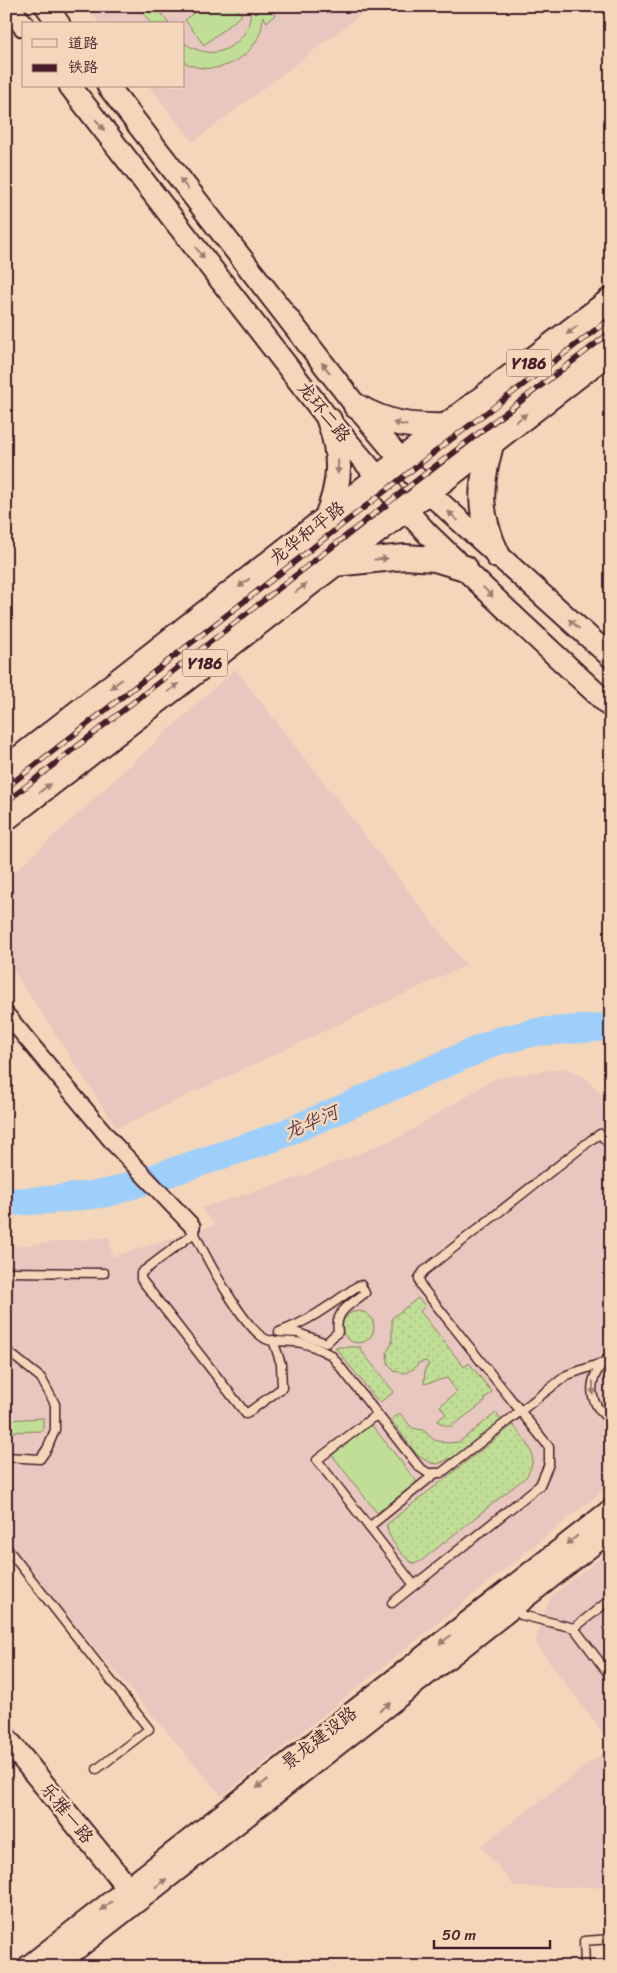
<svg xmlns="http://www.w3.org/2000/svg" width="617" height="1973" viewBox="0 0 617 1973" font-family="Sriracha,'LXGW WenKai TC',sans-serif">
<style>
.built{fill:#e7c7bf}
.grass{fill:url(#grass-dots);stroke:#867e60}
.pitch{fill:#c1de96;stroke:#867e60}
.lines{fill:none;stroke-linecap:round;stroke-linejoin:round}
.river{stroke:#9ecffb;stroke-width:28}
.lane-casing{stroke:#4a1f2b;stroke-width:11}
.street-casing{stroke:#4a1f2b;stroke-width:19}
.secondary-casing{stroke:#4a1f2b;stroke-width:25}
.primary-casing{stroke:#4a1f2b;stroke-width:28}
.lane{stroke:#f4d6ba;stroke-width:8}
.street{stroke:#f4d6ba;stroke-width:15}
.secondary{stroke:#f4d6ba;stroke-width:21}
.primary{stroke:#f4d6ba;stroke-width:24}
.rail-casing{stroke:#4a1f2b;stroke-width:5.5}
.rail{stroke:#f4d6ba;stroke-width:4;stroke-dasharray:11;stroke-linecap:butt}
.oneway{fill:#9f7a72}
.labels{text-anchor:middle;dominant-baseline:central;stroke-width:5;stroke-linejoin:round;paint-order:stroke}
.shield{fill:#f4d6ba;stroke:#7d5656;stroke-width:1}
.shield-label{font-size:16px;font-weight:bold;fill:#4a1f2b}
.street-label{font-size:18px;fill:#4a1f2b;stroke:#f4d6ba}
.water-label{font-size:19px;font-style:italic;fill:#57394a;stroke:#f4d6ba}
</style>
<defs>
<pattern id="grass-dots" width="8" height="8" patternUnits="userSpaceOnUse" patternTransform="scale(1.25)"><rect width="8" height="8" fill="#c1de96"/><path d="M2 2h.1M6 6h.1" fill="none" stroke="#a7be81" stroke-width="1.8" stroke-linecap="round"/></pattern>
</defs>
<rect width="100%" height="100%" fill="#f4d6ba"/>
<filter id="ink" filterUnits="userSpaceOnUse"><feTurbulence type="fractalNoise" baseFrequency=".02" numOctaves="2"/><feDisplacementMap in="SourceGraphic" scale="10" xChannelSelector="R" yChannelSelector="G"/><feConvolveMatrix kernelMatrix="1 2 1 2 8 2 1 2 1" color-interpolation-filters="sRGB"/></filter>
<g filter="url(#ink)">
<g class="built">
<polygon points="87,6 372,6 193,142 149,86 184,86 184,24 100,24"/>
<polygon points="235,669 466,965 117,1128 6,959 6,880"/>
<polygon points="564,1068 585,1077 611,1105 611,1484 222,1796 75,1625 6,1538 6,1247 109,1237 112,1257 215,1225 201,1208 309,1174 402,1136 494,1079"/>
<polygon points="611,1550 611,1744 535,1643 550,1597"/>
<polygon points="611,1747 611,1887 515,1887 481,1846"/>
</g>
<g class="grass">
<polygon points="418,1298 425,1306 420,1311 464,1367 469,1363 492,1392 484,1399 486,1401 452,1426 446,1426 437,1421 446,1414 440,1406 457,1392 447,1378 424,1384 425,1368 429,1365 426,1361 418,1363 415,1368 405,1373 394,1371 388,1363 387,1352 392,1343 392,1318"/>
<circle cx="358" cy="1327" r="16"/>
<polygon points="335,1347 361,1347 360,1349 394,1392 379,1403"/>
<polygon points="400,1413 412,1428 423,1430 434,1440 447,1443 459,1442 496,1413 502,1421 456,1456 438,1464 431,1463 418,1456 391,1420"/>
<path d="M513 1425C527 1443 541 1454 526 1477L421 1561 414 1564C404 1559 385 1535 387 1524Z"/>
</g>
<g class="pitch">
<polygon points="138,6 156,6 169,24 151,24"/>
<polygon points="202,6 235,6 242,15 204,45 185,20"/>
<path d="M249 6H269L275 15 267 22 263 16C263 55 218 81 184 62V43C193 49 206 54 217 52 237 48 255 27 249 6Z"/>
<polygon points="43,1418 43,1431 6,1432 6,1420"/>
<polygon points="371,1424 417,1482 377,1513 332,1455"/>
</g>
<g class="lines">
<polyline class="river" points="6,1202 50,1200 108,1193 274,1138 498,1041 536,1032 611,1027"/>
<defs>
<g id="lane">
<path d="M192 1226C200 1249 246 1333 268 1340 276 1342 286 1341 295 1342 307 1343 319 1349 331 1355L419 1467 428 1473H441L567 1375 602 1363"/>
<polyline points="194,1233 141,1273 141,1279 246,1414 282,1388 281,1364 273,1340"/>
<polyline points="6,1272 104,1273"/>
<path d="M361 1285 365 1293C350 1305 334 1311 338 1332L326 1343 298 1333 279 1332C308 1322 332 1304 356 1287Z"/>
<polyline points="6,1350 41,1378 55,1404 55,1430 47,1449 40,1459 6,1457"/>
<path d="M611 1355C588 1375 584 1401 611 1421"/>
<polyline points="379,1416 372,1418 317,1460 414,1585"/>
<polyline points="369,1527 436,1473"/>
<polyline points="6,1547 149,1729 97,1769"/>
<polyline points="392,1603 540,1485 549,1464 549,1447 421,1286 419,1278 424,1271 591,1140 600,1134 611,1146"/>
<polyline points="514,1608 521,1615 574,1628 611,1599"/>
<polyline points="574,1628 611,1677"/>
<polyline points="585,1967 584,1941 611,1939"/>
</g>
<polyline id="street" points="6,1014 114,1144 192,1226"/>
<g id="secondary">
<polyline points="8,6 24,26"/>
<polyline points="46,6 59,24"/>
<polyline points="70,86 329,420 404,508 428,534 506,609 611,707"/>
<polyline points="108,86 356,406 427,491 611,657"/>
<polyline points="6,1738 128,1888"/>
<polyline points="28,1967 611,1510"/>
<polyline points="53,1967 611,1530"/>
</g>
<g id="primary">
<path d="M356 406C387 424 411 427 447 426"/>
<path d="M492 441C479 488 477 512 498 556"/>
<path d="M326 519C341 484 342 455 329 420"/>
<polyline points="333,564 405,557 435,559 465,568"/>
<polyline points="6,769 378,478 611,300"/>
<polyline points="6,818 611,350"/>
</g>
</defs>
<use href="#lane" class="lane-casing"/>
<use href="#street" class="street-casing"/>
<use href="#secondary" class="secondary-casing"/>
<use href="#primary" class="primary-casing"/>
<use href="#lane" class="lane"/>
<use href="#street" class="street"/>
<use href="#secondary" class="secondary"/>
<use href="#primary" class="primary"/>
<defs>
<g id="rail">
<polyline points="6,788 449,441 611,318"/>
<polyline points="6,802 421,477 611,332"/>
</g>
</defs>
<use href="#rail" class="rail-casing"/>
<use href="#rail" class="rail"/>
</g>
<defs><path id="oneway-solid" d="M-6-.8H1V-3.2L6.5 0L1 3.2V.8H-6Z" transform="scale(1.25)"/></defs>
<g class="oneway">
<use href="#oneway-solid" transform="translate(100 125) rotate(52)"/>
<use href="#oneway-solid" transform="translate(184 184) rotate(-128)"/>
<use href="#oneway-solid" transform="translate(200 253) rotate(52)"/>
<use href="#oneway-solid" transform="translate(572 330) rotate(143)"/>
<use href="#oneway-solid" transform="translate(326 368) rotate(-128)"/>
<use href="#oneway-solid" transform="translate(521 418) rotate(-37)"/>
<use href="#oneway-solid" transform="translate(400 424) rotate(-169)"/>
<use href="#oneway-solid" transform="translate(338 467) rotate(92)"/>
<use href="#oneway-solid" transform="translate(453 516) rotate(-137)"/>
<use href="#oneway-solid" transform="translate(381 559) rotate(-5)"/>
<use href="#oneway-solid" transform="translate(244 583) rotate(142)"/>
<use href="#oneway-solid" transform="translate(301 588) rotate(-38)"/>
<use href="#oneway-solid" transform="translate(488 592) rotate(44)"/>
<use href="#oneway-solid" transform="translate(574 624) rotate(-138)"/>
<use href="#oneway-solid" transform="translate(116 684) rotate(142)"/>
<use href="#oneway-solid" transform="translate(173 688) rotate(-38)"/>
<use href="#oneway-solid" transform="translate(45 788) rotate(-38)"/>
<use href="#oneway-solid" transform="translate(593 1388) rotate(89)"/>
<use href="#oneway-solid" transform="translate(572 1540) rotate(142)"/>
<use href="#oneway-solid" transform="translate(445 1640) rotate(142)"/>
<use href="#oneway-solid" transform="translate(385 1707) rotate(-38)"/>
<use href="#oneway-solid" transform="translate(262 1784) rotate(142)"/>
<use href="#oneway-solid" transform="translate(161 1883) rotate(-38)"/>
<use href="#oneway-solid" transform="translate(106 1906) rotate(142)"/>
</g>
</g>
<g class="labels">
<g class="shield">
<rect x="506.5" y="349.5" width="45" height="27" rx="4"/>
<rect x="182.5" y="649.5" width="45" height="27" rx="4"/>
</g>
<g class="shield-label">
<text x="529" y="363">Y186</text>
<text x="205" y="663">Y186</text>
</g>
<g class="street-label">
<text transform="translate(324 412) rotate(51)">龙环二路</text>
<text transform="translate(307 533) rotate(-38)">龙华和平路</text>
<text transform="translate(319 1738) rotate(-38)">景龙建设路</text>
<text transform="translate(67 1813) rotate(51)">乐雅一路</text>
</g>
<g class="water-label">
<text transform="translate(311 1122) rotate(-23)">龙华河</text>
</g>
</g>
<rect width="617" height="1973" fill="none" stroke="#f4d6ba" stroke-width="25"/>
<rect x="12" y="12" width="592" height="1948" fill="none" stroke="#4a1f2b" stroke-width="2" filter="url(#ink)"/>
<rect x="22" y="22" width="162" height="65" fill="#f4d6ba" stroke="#b08d81"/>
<rect x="32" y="39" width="25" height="8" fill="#f4d6ba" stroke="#b08d81"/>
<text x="68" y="48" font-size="15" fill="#4a1f2b">道路</text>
<rect x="32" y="64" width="25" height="8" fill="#4a1f2b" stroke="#b08d81"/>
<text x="68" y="72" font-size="15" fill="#4a1f2b">铁路</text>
<path d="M434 1940v8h116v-8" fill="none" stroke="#4a1f2b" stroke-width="2.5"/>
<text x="442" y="1940" font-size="15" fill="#4a1f2b" stroke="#f4d6ba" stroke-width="4" paint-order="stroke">50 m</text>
</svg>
